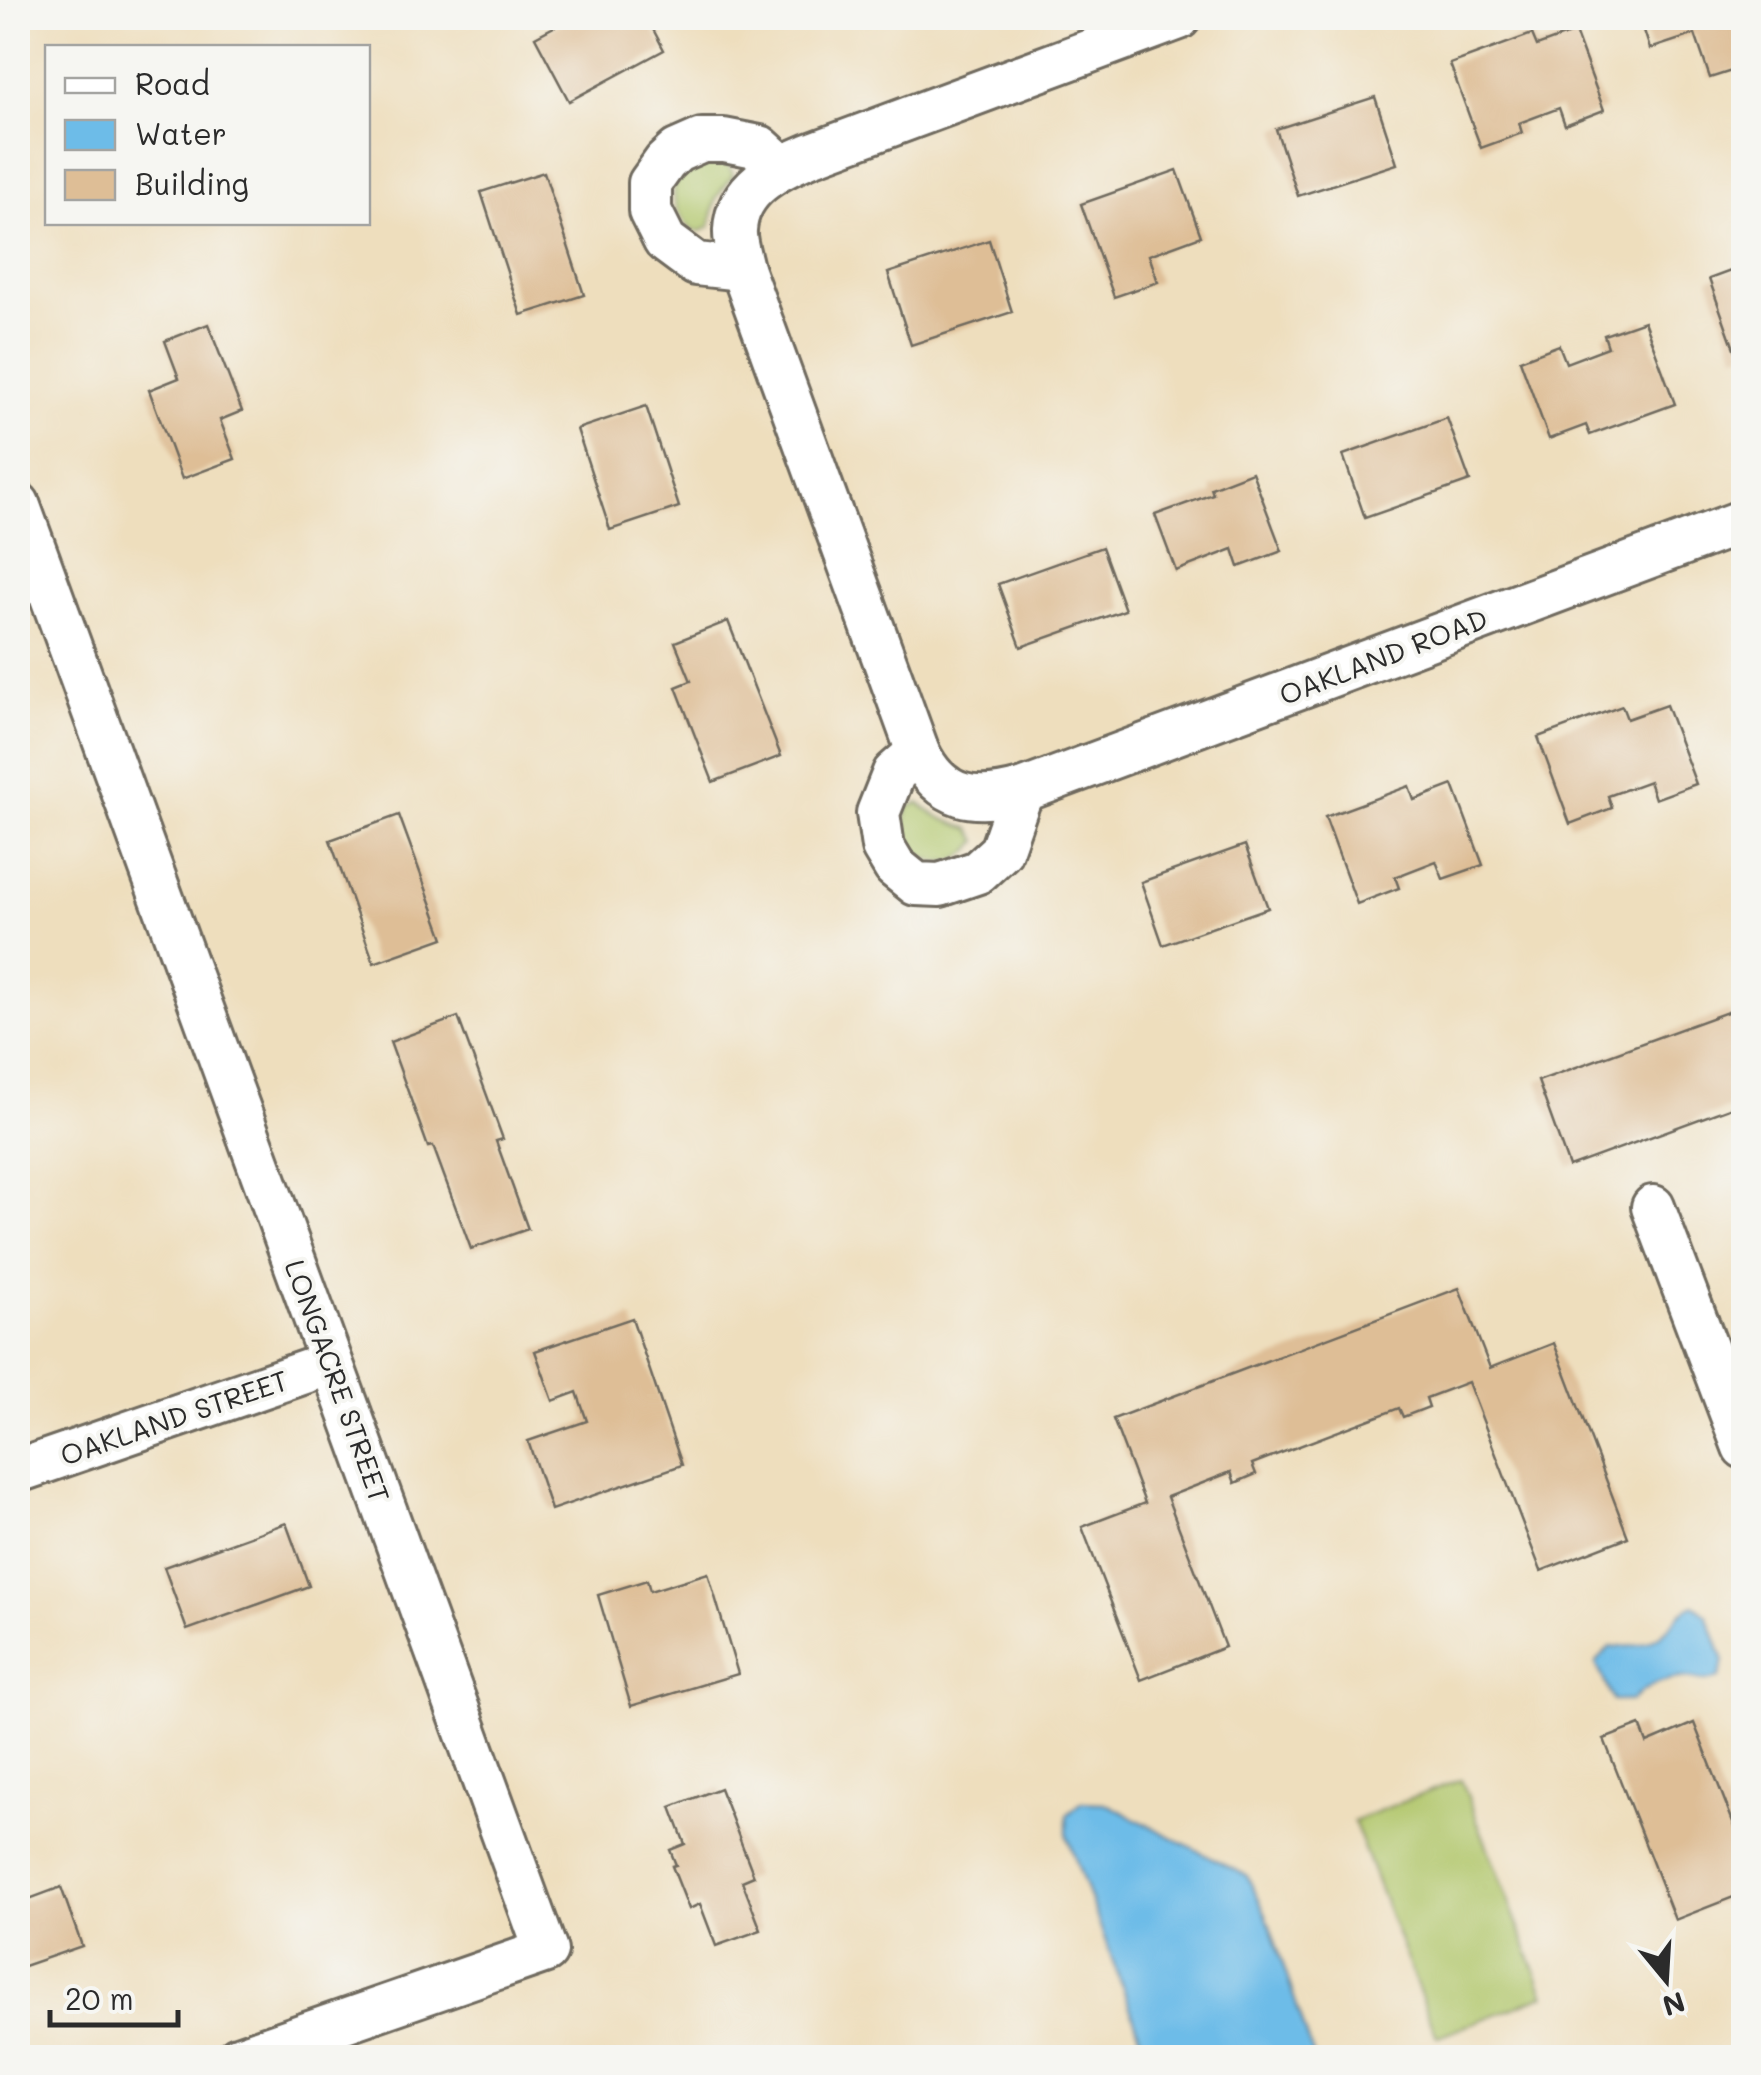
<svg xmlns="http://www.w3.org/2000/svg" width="1761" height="2075" viewBox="0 0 1761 2075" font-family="Mali,sans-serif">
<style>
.grass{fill:#b1c66a;stroke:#6e784a;stroke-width:2.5}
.water{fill:#6dbce8;stroke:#4c748a;stroke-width:2.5}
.building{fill:#debe96}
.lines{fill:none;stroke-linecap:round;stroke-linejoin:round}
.street-casing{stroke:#6f6a5e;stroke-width:48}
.street{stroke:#fff;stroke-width:42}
.labels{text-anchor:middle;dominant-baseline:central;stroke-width:8;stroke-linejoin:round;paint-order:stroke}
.street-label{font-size:28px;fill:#2b2b2b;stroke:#f6f6f2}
</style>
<rect width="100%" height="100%" fill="#f6f6f2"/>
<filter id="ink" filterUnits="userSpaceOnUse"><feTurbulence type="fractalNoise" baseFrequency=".01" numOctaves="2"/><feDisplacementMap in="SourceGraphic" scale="20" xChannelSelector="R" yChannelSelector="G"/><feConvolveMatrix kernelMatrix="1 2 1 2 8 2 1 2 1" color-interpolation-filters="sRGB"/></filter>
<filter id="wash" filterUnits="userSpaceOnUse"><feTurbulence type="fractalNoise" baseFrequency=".0048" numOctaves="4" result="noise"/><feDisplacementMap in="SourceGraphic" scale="40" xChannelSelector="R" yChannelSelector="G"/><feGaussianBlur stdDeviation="2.25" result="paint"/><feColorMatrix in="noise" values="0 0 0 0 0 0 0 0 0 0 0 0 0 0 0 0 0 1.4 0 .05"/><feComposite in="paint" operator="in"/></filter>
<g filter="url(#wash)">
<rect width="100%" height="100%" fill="#eedebd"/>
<g class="grass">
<path d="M711 159C722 161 730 163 733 175L716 198 710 226 702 231H693C663 200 668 169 711 159Z"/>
<path d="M919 803C934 817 952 823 971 829L978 841C949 883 892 855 908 807Z"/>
<polygon points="1461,1779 1545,1995 1437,2037 1353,1821"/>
</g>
<g class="water">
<path d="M1694 1605 1707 1615 1724 1661 1719 1678C1703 1683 1700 1679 1685 1678 1663 1678 1646 1686 1631 1701H1613L1596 1663 1610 1647C1632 1648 1655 1644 1670 1626 1680 1614 1679 1613 1694 1605Z"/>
<polygon points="1082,1802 1105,1803 1247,1876 1266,1914 1314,2057 1148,2057 1067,1836 1067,1815"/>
</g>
<g id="blocks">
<g class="building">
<polygon points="571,18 647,18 664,50 569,101 535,37"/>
<polygon points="1640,18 1744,18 1744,38 1738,39 1744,57 1744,67 1710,78 1695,34 1650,49"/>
<polygon points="1575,32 1604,110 1565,125 1559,108 1519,123 1522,133 1481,148 1450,64 1532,34 1537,46"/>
<polygon points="1375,97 1397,164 1298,196 1276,129"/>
<polygon points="1177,170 1201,236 1149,255 1158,282 1114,297 1081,204"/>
<polygon points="544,172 584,295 521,315 481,192"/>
<polygon points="989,240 1012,312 911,345 888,273"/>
<polygon points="1744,266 1744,352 1736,354 1709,279"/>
<polygon points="1644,321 1675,404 1590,435 1586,425 1549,439 1520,360 1559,345 1566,363 1608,347 1604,335"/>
<polygon points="208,324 242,411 220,420 235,459 182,479 149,390 179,378 165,341"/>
<polygon points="646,406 679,507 610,530 577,429"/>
<polygon points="1447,418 1470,481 1365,518 1343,455"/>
<polygon points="1252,472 1282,551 1239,567 1233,549 1176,571 1155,515 1213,494 1211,488"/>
<polygon points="1102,547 1125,610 1021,647 998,584"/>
<polygon points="728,621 781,756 713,782 676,687 691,681 675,642"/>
<polygon points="1666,705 1696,784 1655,799 1649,781 1608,796 1612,808 1570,824 1538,737 1622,706 1627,719"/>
<polygon points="1453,785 1483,865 1443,879 1436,861 1395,877 1399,888 1357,904 1325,817 1409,786 1414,800"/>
<polygon points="399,815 444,938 374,963 330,840"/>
<polygon points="1245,845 1268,908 1163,945 1141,882"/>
<polygon points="1730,1011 1744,1048 1744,1112 1740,1104 1569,1167 1538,1081"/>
<polygon points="458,1017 503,1139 496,1141 528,1229 471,1249 433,1146 428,1147 390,1042"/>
<polygon points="1459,1288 1490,1368 1554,1343 1628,1537 1541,1571 1468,1382 1426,1398 1429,1407 1403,1417 1399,1408 1252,1464 1256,1474 1235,1483 1231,1472 1167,1497 1225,1647 1141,1680 1082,1527 1145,1503 1113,1419"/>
<polygon points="632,1318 682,1465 551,1510 528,1441 587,1421 577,1392 553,1401 535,1351"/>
<polygon points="286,1523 309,1586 187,1630 164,1567"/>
<polygon points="708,1573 738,1674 631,1706 598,1595 647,1580 650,1591"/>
<polygon points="1694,1723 1735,1827 1744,1823 1744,1893 1675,1920 1604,1739 1640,1725 1647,1743"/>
<polygon points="720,1788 754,1876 742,1881 761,1930 716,1946 700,1904 689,1909 672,1866 676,1865 670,1850 685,1844 671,1807"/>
<polygon points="61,1887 82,1946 18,1968 18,1903"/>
</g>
</g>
</g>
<g filter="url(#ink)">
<use href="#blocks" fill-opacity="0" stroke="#6f6a5e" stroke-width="2.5"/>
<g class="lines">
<defs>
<g id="street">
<path d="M1179 18 810 155C776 169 737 188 735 230 734 242 740 257 742 269L918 752C941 800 975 804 1022 791L1744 521"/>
<polyline points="742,269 696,264 665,241 650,211 650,183 665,162 677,151 702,140 724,140 760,147 782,167"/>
<polyline points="18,504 546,1951 238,2058"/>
<polyline points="918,752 894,773 878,813 883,847 895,867 916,884 940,885 978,872 1001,851 1022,791"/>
<polyline points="1653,1207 1744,1447"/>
<polyline points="18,1471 331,1363"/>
</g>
</defs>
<use href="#street" class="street-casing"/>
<use href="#street" class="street"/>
</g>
</g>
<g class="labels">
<g class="street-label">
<text transform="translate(1383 656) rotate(-21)">OAKLAND ROAD</text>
<text transform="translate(338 1381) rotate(70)">LONGACRE STREET</text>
<text transform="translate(174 1417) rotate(-19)">OAKLAND STREET</text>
</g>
</g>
<rect width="1761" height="2075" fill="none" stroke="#f6f6f2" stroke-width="60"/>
<rect x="45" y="45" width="325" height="180" fill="#f6f6f2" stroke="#a5a5a2" stroke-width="2.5"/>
<rect x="65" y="78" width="50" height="15" fill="#ffffff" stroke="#a5a5a2" stroke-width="2.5"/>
<text x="135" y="95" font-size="30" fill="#2b2b2b">Road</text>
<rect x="65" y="120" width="50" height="30" fill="#6dbce8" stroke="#a5a5a2" stroke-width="2.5"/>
<text x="135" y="145" font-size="30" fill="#2b2b2b">Water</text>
<rect x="65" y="170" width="50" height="30" fill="#debe96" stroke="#a5a5a2" stroke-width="2.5"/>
<text x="135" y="195" font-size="30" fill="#2b2b2b">Building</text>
<g transform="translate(1666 1980) rotate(162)" stroke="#f6f6f2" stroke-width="8" paint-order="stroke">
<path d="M0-8L18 38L0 25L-18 38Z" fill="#2b2b2b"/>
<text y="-15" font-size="28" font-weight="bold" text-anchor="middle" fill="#2b2b2b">N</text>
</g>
<path d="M50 2010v15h128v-15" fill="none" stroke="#2b2b2b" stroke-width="5"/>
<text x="65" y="2010" font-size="30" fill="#2b2b2b" stroke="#f6f6f2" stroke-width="8" paint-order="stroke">20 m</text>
</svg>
